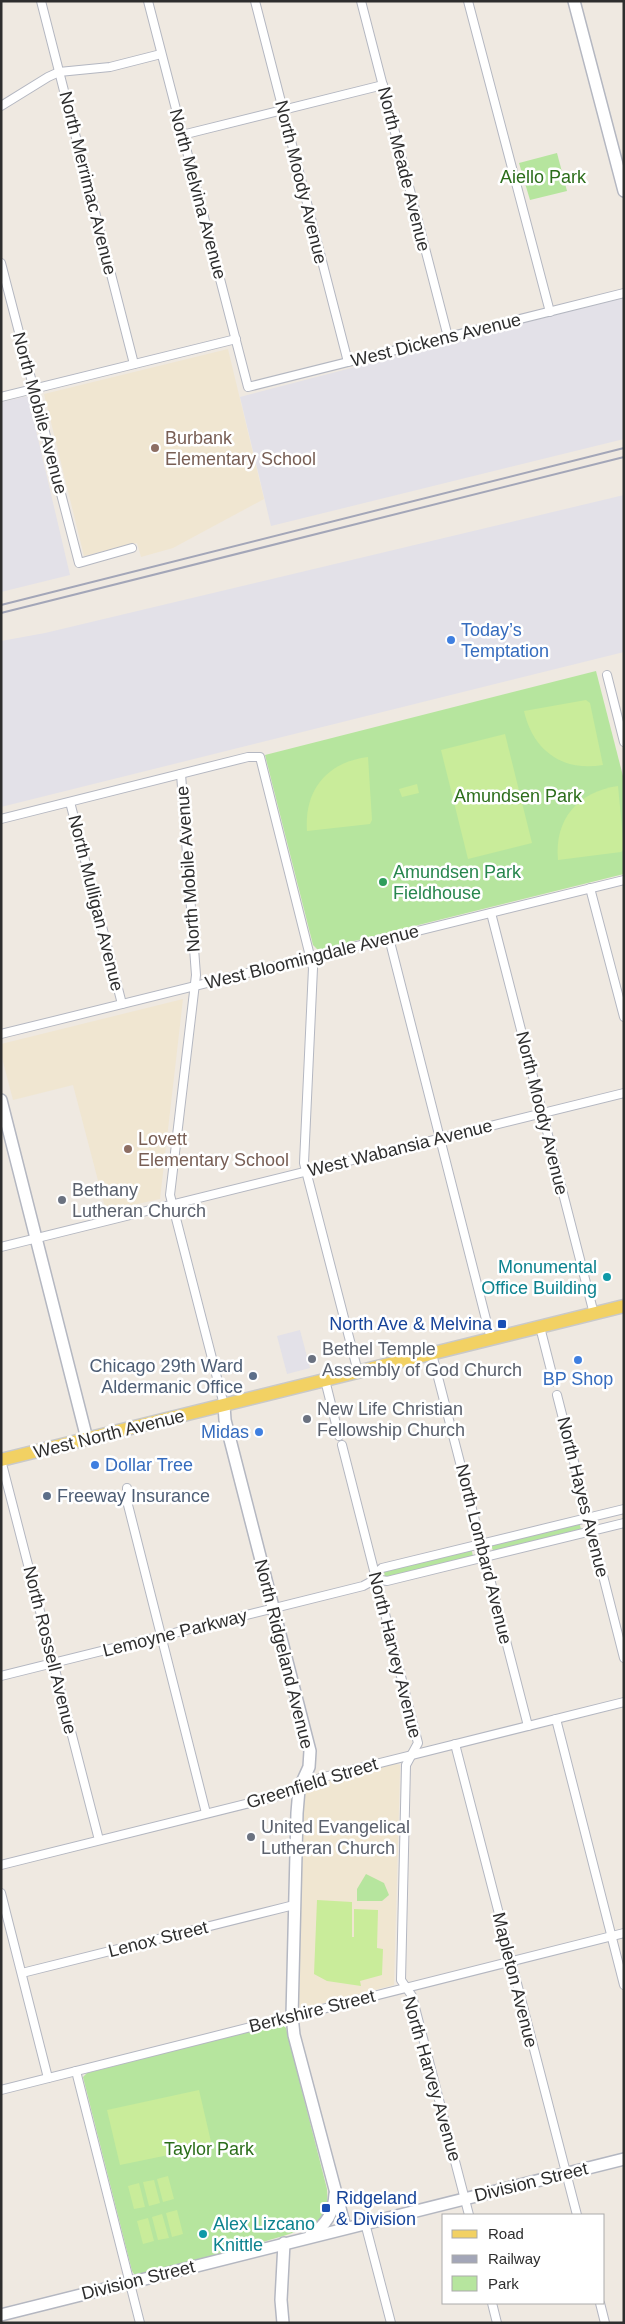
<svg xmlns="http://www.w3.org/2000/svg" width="625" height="2324" viewBox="0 0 625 2324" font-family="Helvetica,sans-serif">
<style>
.industrial{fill:#e3e1e8}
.education{fill:#f0e6d1}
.green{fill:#b6e59e}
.pitch{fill:#c9ec9a}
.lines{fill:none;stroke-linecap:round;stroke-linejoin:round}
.street-casing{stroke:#b4b7c1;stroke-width:10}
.secondary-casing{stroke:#b4b7c1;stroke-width:14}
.primary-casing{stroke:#c9c9c9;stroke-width:15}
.street{stroke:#fff;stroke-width:8}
.secondary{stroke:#fff;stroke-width:11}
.primary{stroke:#f2d163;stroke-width:12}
.rail{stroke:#a3a6b8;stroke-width:2}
.education-dot{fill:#8d6e63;stroke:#fff;stroke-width:2}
.shop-dot{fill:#3f7fe0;stroke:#fff;stroke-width:2}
.leisure-dot{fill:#2e9e5b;stroke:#fff;stroke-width:2}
.worship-dot{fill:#6b7280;stroke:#fff;stroke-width:2}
.culture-dot{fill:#0f9aa8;stroke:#fff;stroke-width:2}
.transit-dot{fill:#1a4fb4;stroke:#fff;stroke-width:2}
.service-dot{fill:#5c6f8a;stroke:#fff;stroke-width:2}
.labels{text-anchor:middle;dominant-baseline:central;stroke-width:5;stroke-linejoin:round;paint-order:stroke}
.street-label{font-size:18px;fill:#2e2e2e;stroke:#fff}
.park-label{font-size:18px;fill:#2c6e1b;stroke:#fff}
.education-label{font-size:18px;fill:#785e54;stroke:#fff;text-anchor:start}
.shop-label{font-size:18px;fill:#366cbe;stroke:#fff;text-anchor:start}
.leisure-label{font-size:18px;fill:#27864d;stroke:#fff;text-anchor:start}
.worship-label{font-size:18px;fill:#5b616d;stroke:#fff;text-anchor:start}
.culture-label{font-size:18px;fill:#0d838f;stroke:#fff;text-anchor:end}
.transit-label{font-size:18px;fill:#164399;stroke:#fff;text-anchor:end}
.service-label{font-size:18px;fill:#4e5e75;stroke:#fff;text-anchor:end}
</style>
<rect width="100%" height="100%" fill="#efe9e1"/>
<g class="industrial">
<polygon points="624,297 624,439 271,526 240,397"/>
<polygon points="28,396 70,575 1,592 1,402"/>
<polygon points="624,495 624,652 1,807 1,641 45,633"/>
<polygon points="300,1330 310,1368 287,1374 277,1336"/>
</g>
<g class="education">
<polygon points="228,349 264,499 173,548 141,557 137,543 84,556 44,394"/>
<polygon points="183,999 160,1199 106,1211 73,1085 13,1100 1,1054 1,1044"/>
<polygon points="394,1763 400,1765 400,1771 394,1985 305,2008 300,2007 298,2001 302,1815 305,1795 311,1785"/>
</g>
<g class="green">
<polygon points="557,153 567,191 530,200 519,163"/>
<polygon points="596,671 624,780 624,874 318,950 313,945 265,755"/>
<polygon points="579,1522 581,1529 493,1551 491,1544"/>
<polygon points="471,1548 473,1556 385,1578 384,1570"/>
<polygon points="366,1874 384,1883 389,1895 382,1901 357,1901 357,1889"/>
<path d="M278 2024 283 2025 286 2028 327 2189C328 2203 328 2215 316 2224 305 2232 148 2275 134 2274L132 2271 83 2077 87 2073Z"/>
</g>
<g class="pitch">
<path d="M586 700 590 703 603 765C563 772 533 751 524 711Z"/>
<polygon points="505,734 532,843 468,859 441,750"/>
<path d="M368 757 372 820 370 824 307 831C304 790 327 762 368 757Z"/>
<polygon points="417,784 419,793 402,797 399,789"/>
<path d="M618 786 624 849 621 852 558 860C554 819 578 792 618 786Z"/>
<polygon points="317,1900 352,1902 352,1937 354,1937 354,1909 378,1910 377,1948 383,1949 382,1975 360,1981 361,1986 327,1981 314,1974"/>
<polygon points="199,2090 212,2146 120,2165 107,2110"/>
<polygon points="168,2176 174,2199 163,2202 157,2179"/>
<polygon points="154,2180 160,2203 149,2206 143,2182"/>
<polygon points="139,2183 145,2207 134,2209 128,2186"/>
<polygon points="177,2210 183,2234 172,2237 166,2213"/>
<polygon points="162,2214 169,2238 158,2240 152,2217"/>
<polygon points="148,2218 154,2241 143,2244 137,2221"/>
</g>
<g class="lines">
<defs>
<g id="street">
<polyline points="41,1 134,364"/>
<polyline points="148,1 248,387 624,293"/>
<polyline points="255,1 348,362"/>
<polyline points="361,1 448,337"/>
<polyline points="468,1 550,312"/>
<polyline points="1,106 48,77 59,72 110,67 161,54"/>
<polyline points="182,135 383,85"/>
<polyline points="1,263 79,563 132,548"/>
<polyline points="1,397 236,339"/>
<polyline points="607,675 624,742"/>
<polyline points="181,774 196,975 170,1195 224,1405"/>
<polyline points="70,802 122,1004"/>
<polyline points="1,819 248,757 260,757 313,968 304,1163 358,1372"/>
<polyline points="590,888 624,1017"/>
<polyline points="491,913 594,1314"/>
<polyline points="389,938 491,1339"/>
<polyline points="1,1034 624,880"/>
<polyline points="1,1247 624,1093"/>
<polyline points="540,1327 554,1382"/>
<polyline points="432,1354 528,1726"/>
<polyline points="325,1380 339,1436"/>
<polyline points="557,1395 624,1658"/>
<polyline points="342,1445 418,1743 406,1765 401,1980 412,1996 469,2215"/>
<polyline points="1,1460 99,1840"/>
<polyline points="127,1488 127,1501 206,1813"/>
<polyline points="376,1579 387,1581 624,1523"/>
<polyline points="1,1676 363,1586 376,1579 377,1572 382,1568 624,1509"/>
<polyline points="556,1719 624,1985"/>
<polyline points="455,1744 577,2215"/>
<polyline points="1,1865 282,1795 320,1778 624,1702"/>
<polyline points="1,1893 48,2078"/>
<polyline points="22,1973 294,1905"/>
<polyline points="76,2071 140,2323"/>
<polyline points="1,2090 624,1933"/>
<polyline points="365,2223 391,2323"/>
<polyline points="492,2303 497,2323"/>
<polyline points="600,2303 605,2323"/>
</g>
<g id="secondary">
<polyline points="574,1 624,191"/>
<polyline points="1,1100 87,1439"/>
<polyline points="224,1405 225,1420 310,1751 309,1767 299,1789 297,1813 292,2016 294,2035 345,2227"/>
<path d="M311 2234C326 2226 334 2211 335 2194"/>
<polyline points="1,2315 624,2159"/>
<polyline points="283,2323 281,2300 284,2243"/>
</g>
<polyline id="primary" points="1,1460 624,1306"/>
</defs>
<use href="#street" class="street-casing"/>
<use href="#secondary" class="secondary-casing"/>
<use href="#primary" class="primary-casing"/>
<use href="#street" class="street"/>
<use href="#secondary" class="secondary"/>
<use href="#primary" class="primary"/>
<g class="rail">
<polyline points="1,605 624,448"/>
<polyline points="1,613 624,457"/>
</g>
</g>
<g class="education-dot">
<circle cx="155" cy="448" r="5"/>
<circle cx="128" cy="1149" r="5"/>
</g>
<g class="shop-dot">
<circle cx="451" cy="640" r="5"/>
<circle cx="578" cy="1360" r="5"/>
<circle cx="259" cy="1432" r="5"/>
<circle cx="95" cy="1465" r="5"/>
</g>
<circle class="leisure-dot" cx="383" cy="882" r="5"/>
<g class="worship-dot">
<circle cx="62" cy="1200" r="5"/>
<circle cx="312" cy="1359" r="5"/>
<circle cx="307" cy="1419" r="5"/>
<circle cx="251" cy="1837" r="5"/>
</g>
<g class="culture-dot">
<circle cx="607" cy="1277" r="5"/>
<circle cx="203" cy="2234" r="5"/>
</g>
<g class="transit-dot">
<rect x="497" y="1319" width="10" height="10" rx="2.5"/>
<rect x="321" y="2203" width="10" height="10" rx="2.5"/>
</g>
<g class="service-dot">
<circle cx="253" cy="1376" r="5"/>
<circle cx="47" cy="1496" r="5"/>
</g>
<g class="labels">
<g class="street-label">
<text transform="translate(404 169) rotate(76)">North Meade Avenue</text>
<text transform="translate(301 182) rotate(76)">North Moody Avenue</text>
<text transform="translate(88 183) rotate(76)">North Merrimac Avenue</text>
<text transform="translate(198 194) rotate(75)">North Melvina Avenue</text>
<text transform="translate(436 340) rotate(-14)">West Dickens Avenue</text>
<text transform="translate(40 413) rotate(75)">North Mobile Avenue</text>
<text transform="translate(188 869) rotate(-94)">North Mobile Avenue</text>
<text transform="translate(96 903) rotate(76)">North Mulligan Avenue</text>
<text transform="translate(312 957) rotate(-14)">West Bloomingdale Avenue</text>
<text transform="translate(542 1113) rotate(76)">North Moody Avenue</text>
<text transform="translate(400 1148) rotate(-14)">West Wabansia Avenue</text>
<text transform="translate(109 1434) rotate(-14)">West North Avenue</text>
<text transform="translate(583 1497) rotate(76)">North Hayes Avenue</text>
<text transform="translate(484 1554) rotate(76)">North Lombard Avenue</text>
<text transform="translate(175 1633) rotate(-14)">Lemoyne Parkway</text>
<text transform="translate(50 1650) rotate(76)">North Rossell Avenue</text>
<text transform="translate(284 1654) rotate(76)">North Ridgeland Avenue</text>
<text transform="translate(395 1655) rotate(76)">North Harvey Avenue</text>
<text transform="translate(312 1783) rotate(-17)">Greenfield Street</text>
<text transform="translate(158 1939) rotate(-14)">Lenox Street</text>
<text transform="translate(515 1980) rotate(76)">Mapleton Avenue</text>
<text transform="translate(312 2011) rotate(-14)">Berkshire Street</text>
<text transform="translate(432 2079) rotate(74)">North Harvey Avenue</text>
<text transform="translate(531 2182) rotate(-14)">Division Street</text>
<text transform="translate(138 2280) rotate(-14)">Division Street</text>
</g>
<g class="park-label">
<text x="543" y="177">Aiello Park</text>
<text x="518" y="796">Amundsen Park</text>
<text x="209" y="2149">Taylor Park</text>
</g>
<g class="education-label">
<text x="165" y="438">Burbank<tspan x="165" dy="21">Elementary School</tspan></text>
<text x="138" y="1139">Lovett<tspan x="138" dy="21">Elementary School</tspan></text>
</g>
<g class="shop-label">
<text x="461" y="630">Today’s<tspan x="461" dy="21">Temptation</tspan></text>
<text x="578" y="1379" text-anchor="middle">BP Shop</text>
<text x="249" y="1432" text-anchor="end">Midas</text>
<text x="105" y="1465">Dollar Tree</text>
</g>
<g class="leisure-label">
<text x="393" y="872">Amundsen Park<tspan x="393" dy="21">Fieldhouse</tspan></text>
</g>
<g class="worship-label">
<text x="72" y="1190">Bethany<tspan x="72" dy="21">Lutheran Church</tspan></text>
<text x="322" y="1349">Bethel Temple<tspan x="322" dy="21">Assembly of God Church</tspan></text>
<text x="317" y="1409">New Life Christian<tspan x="317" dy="21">Fellowship Church</tspan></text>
<text x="261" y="1827">United Evangelical<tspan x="261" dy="21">Lutheran Church</tspan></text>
</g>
<g class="culture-label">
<text x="597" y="1267">Monumental<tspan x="597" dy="21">Office Building</tspan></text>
<text x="213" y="2224" text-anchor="start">Alex Lizcano<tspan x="213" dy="21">Knittle</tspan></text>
</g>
<g class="transit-label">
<text x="492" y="1324">North Ave &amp; Melvina</text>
<text x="336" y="2198" text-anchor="start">Ridgeland<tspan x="336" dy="21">&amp; Division</tspan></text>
</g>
<g class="service-label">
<text x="243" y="1366">Chicago 29th Ward<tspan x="243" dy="21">Aldermanic Office</tspan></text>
<text x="57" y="1496" text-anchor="start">Freeway Insurance</text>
</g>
</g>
<rect width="625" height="2324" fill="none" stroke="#2e2e2e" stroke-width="5"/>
<rect x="442" y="2214" width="162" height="90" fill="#ffffff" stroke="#ababab"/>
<rect x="452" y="2230" width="25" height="8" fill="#f2d163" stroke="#ababab"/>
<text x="488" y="2239" font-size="15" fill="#2e2e2e">Road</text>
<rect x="452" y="2255" width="25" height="8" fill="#a3a6b8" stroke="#ababab"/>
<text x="488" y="2264" font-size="15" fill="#2e2e2e">Railway</text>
<rect x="452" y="2276" width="25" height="15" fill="#b6e59e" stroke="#ababab"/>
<text x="488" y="2289" font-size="15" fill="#2e2e2e">Park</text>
</svg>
